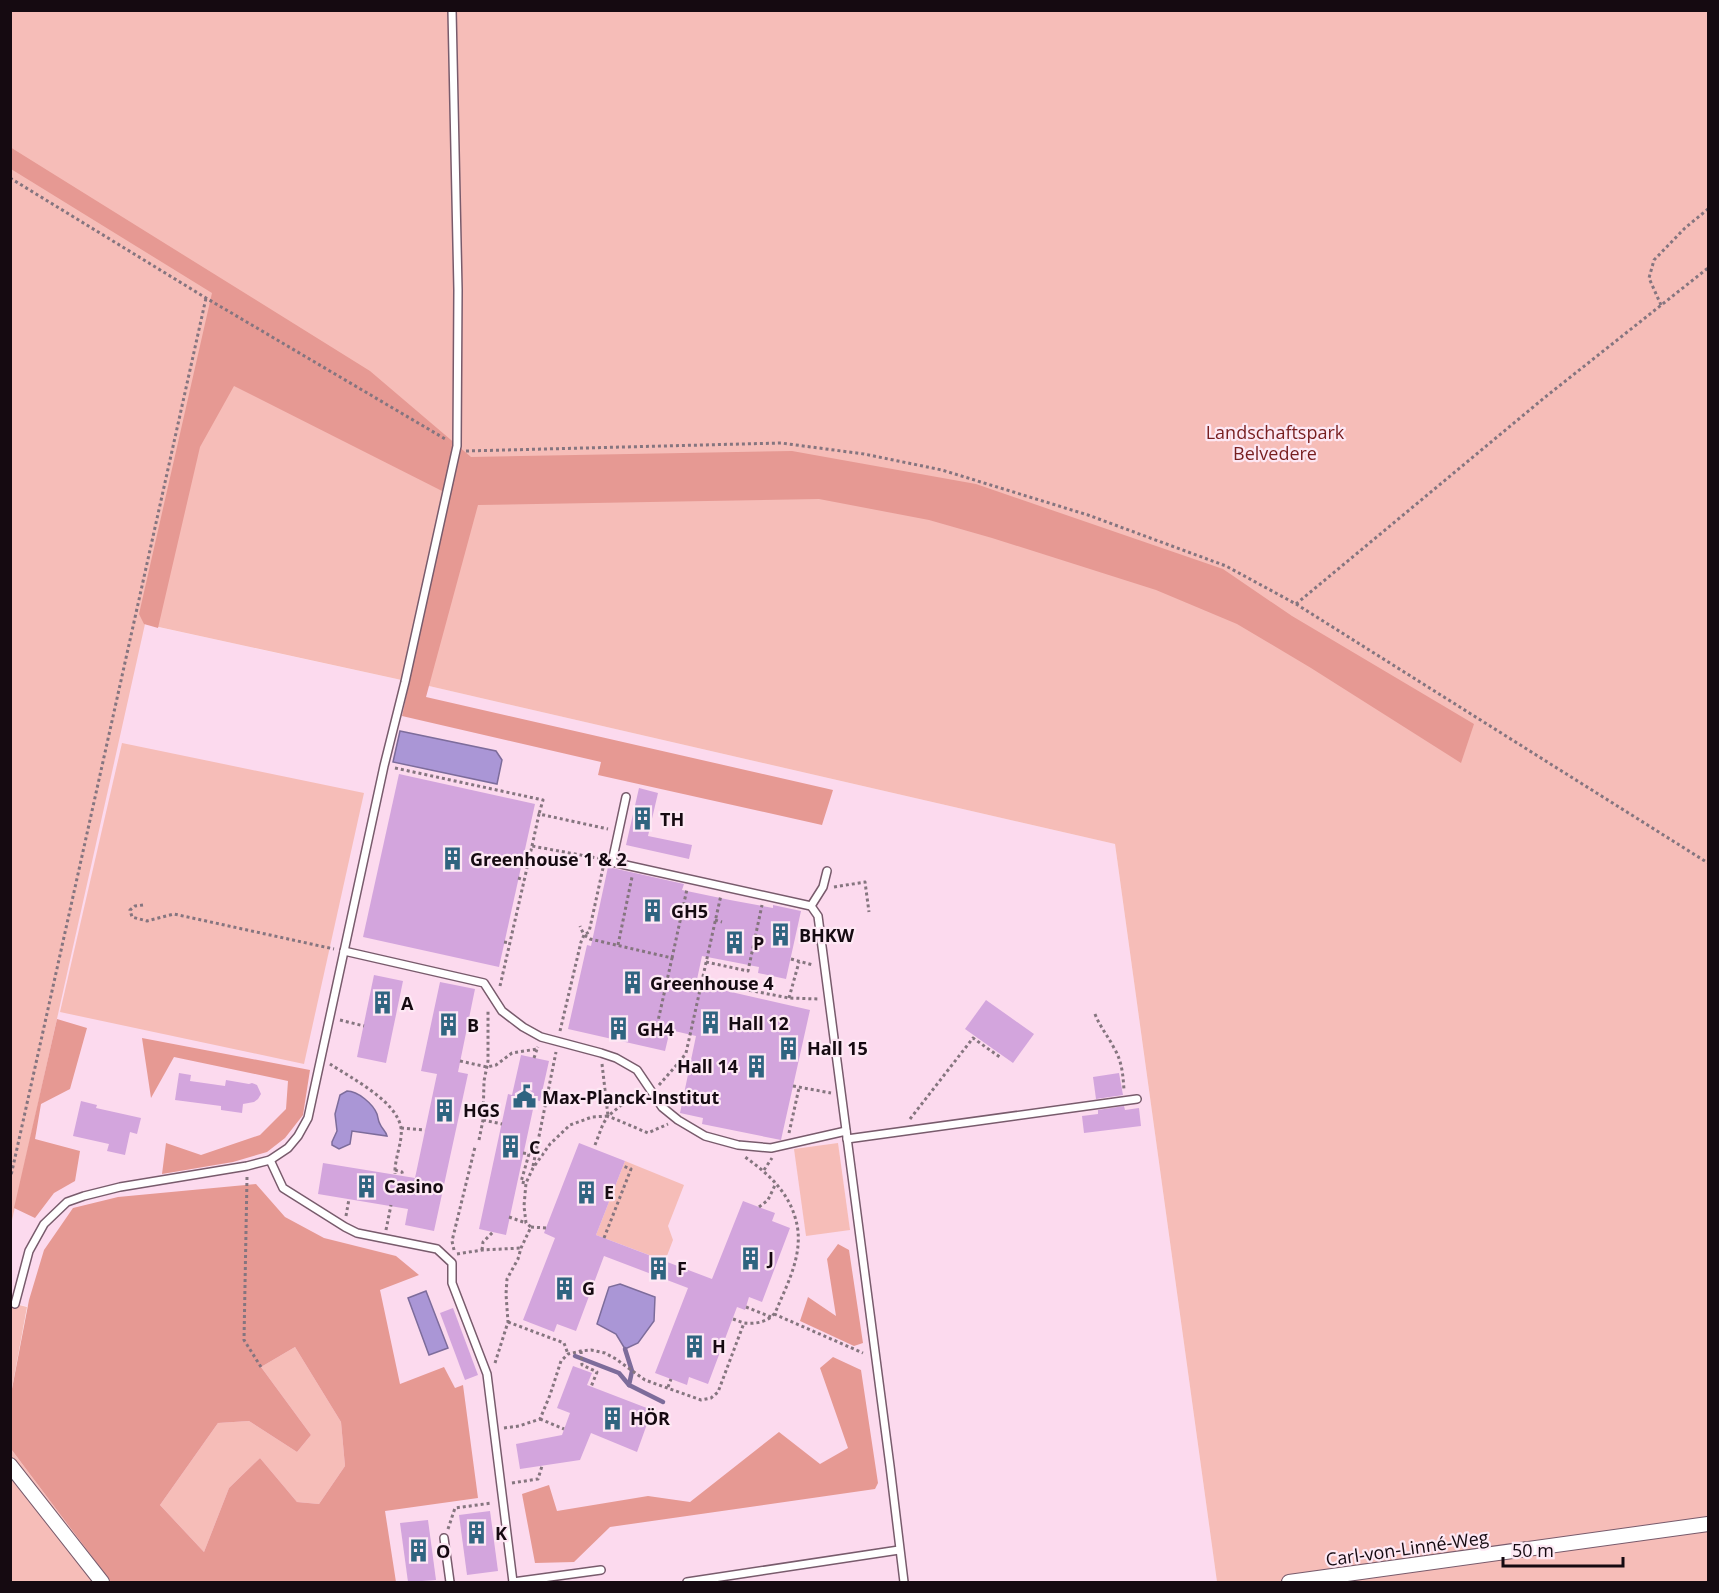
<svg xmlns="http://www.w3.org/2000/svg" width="1719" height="1593" viewBox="0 0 1719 1593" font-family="'Open Sans',sans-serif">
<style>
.built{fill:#fcdaee}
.green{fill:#f6bdb8}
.forest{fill:#e69993;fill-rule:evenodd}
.water{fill:#aa96d6;stroke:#7d6c9b;stroke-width:1.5}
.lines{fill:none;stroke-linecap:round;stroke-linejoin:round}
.stream{stroke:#7d6c9b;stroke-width:4.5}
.building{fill:#d3a5dd}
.service-casing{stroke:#785b6c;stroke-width:10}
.minor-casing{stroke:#785b6c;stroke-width:16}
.path{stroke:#85757f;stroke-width:3;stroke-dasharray:3 3;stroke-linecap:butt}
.service{stroke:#fff;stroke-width:7}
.minor{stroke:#fff;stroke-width:14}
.labels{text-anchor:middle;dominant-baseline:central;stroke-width:4.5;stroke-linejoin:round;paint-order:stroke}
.park-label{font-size:18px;fill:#771e1f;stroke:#fde8f4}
.poi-label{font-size:18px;font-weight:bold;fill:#150a11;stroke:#fde8f4;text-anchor:start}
.street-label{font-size:18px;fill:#150a11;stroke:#fde8f4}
</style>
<rect width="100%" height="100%" fill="#fde8f4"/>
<polygon class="built" points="144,624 429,686 1115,844 1217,1582 128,1582 36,1308 11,1303 11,1225"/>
<g class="green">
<polygon points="11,11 1708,11 1708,1582 1217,1582 1115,844 429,686 145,624 11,1225"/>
<polygon points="122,743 364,793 304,1064 60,1012"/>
<polygon points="838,1143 850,1230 806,1236 794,1149"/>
<polygon points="625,1161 684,1185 668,1226 673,1240 665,1261 596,1235"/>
<polygon points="11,1303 27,1307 11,1394"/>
<polygon points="295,1347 341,1422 345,1466 319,1504 297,1502 260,1458 229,1488 204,1552 160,1505 218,1423 249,1421 297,1452 311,1435 261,1367"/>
<polygon points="11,1449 111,1582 11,1582"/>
</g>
<g class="forest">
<polygon points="10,147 370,371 471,457 792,451 976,484 1223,569 1292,616 1474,724 1461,763 1311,668 1237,624 1156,590 992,538 929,520 819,499 478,505 426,697 833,790 822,825 598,775 601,762 402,716 450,495 234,386 200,447 158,628 144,624 139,614 212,293 11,169"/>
<polygon points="57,1019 87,1028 70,1089 41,1104 35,1139 80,1151 75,1181 54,1193 35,1218 14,1208"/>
<polygon points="142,1038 310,1070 303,1115 285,1138 267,1152 233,1162 162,1174 166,1143 201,1155 260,1135 286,1109 288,1081 174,1057 151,1098"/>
<path d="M256 1184 285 1217 324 1238 396 1256 419 1275 380 1290 400 1384 444 1367 455 1388 463 1385 478 1498 385 1511 396 1582H111L11 1449V1394L29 1300 44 1250 73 1208 118 1197ZM295 1347 341 1422 345 1466 319 1504 297 1502 260 1458 229 1488 204 1552 160 1505 218 1423 249 1421 297 1452 311 1435 261 1367Z"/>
<polygon points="838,1244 849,1250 863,1343 854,1346 800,1321 808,1297 836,1316 827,1259"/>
<polygon points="833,1357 861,1370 878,1483 875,1489 610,1527 574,1562 535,1563 522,1494 549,1485 557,1511 648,1496 690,1502 779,1432 820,1464 848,1448 820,1368"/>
</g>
<g class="water">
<polygon points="400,731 496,751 502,760 497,784 393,762"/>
<path d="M347 1091C358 1091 373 1104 377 1114 378 1117 378 1121 380 1124 382 1129 386 1131 387 1136L352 1131 350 1144 339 1149 332 1145V1142L337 1131 335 1114 340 1095Z"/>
<polygon points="620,1284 655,1297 654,1321 638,1343 625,1349 616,1334 597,1324 609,1287"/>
<polygon points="426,1291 448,1348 429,1355 408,1298"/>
</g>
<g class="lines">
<g class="stream">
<polyline points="625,1349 632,1371 629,1385 663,1402"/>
<polyline points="575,1356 619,1373 629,1385"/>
</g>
</g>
<g class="building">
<polygon points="399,774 535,804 499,967 363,937"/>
<polygon points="639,788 658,793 648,836 692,845 689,859 626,845"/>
<polygon points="608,867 684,884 682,890 730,900 773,908 773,905 801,911 786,979 758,973 759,967 702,956 696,984 810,1010 781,1140 702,1124 703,1118 680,1113 696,1036 670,1030 665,1051 568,1029 587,945 591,946"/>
<polygon points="374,975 403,981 386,1063 357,1057"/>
<polygon points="440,982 475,989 458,1072 468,1074 434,1231 405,1225 408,1209 318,1194 323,1163 415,1178 437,1074 421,1071"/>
<polygon points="986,1000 1034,1034 1013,1063 965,1029"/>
<polygon points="521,1055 549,1061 540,1101 535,1100 506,1235 479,1229 508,1094 512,1095"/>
<polygon points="179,1073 191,1075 190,1081 225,1086 226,1080 249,1084 252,1083 257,1085 261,1094 258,1099 254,1102 243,1104 242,1113 221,1110 221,1106 175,1100"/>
<polygon points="1119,1073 1123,1095 1096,1099 1093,1077"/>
<polygon points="81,1101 97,1105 96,1108 141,1118 137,1134 130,1132 125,1155 107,1151 109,1144 73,1136"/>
<polygon points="1124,1106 1125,1110 1139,1108 1141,1126 1084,1133 1082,1116 1098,1114 1098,1110"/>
<polygon points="579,1143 625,1161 596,1235 712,1279 743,1201 775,1213 772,1221 790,1228 762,1302 749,1297 745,1310 737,1307 708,1384 689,1377 687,1385 655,1373 688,1288 604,1256 576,1331 557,1324 554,1332 523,1320 555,1238 544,1233"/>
<polygon points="453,1308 478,1375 465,1380 440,1313"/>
<polygon points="573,1366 592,1373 587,1385 652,1410 637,1452 591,1433 580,1460 520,1469 516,1444 562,1435 570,1413 557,1408"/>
<polygon points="490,1511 498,1571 467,1575 459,1515"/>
<polygon points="428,1520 436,1580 408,1582 400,1523"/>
</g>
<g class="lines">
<defs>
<g id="service">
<polyline points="626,797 612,862 811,906 818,916 890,1466 904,1582"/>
<polyline points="811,906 823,887 827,871"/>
<polyline points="344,951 484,983 502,1011 523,1027 541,1037 601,1053 616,1058 637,1070 662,1107 678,1120 705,1136 738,1145 771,1148 846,1131"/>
<polyline points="847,1139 1137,1099"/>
<polyline points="270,1160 283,1188 345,1227 357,1233 437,1249 452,1263 452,1283 487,1374 513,1582"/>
<polyline points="15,1304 29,1251 44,1224 67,1202 84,1196 120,1187 247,1166 270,1160 288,1148 298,1136 308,1118 384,766 405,682 457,446 458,290 452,10"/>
<polyline points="444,1538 450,1582"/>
<polyline points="513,1582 601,1570"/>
<polyline points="687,1582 899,1550"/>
</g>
<g id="minor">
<polyline points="10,1465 102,1582"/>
<polyline points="1289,1582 1708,1524"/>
</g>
</defs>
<use href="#service" class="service-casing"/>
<use href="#minor" class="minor-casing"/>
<g class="path">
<polyline points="10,178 206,298 447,440"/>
<polyline points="1661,305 1649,278 1654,260 1685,228 1708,209"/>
<polyline points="466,451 781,443 864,454 942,470 1088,515 1226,566 1296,604 1708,863"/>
<polyline points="1296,604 1544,398 1708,268"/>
<polyline points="395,768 543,800 539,814"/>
<polyline points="532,846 539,814 608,829"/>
<polyline points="603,868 589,932 584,935 590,939 672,958 658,1021"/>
<polyline points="518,878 525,880"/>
<polyline points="834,887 865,882 869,912"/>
<polyline points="143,905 135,906 130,910 132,917 147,921 174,914 334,949"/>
<polyline points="715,920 722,922"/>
<polyline points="504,942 510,943"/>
<polyline points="618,945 632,877"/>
<polyline points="672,958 687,889"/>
<polyline points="791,959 813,965"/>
<polyline points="706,962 748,971 762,905"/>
<polyline points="702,981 789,998 818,999"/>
<polyline points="500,986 532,846 602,859"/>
<polyline points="789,998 799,962"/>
<path d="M1095 1014C1100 1027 1108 1036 1114 1048 1122 1061 1123 1075 1124 1090"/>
<polyline points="340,1020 364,1026"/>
<polyline points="560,1031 581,942 584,935 580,926"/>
<polyline points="534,1058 537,1049"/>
<polyline points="460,1061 487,1067 496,1065 512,1053 537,1049 538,1047"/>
<path d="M330 1064C351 1078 397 1101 401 1128 403 1141 394 1160 395 1174"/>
<polyline points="602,1064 608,1116"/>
<polyline points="659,1085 681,1060 686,1053 721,895"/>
<polyline points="793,1086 831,1093"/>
<polyline points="910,1119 973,1038 1001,1058"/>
<polyline points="483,1120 502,1124"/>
<polyline points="401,1128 425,1130"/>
<polyline points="789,1133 799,1088"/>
<polyline points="479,1140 483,1120 484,1081 488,1061 488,1011"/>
<polyline points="595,1145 603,1124 608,1116 648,1133 668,1124"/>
<polyline points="523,1153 529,1154 521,1182 526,1183"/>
<polyline points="533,1166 556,1052"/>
<polyline points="395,1170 402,1172 403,1176"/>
<polyline points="764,1170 772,1158"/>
<polyline points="247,1177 244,1340 261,1367"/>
<polyline points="10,1180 206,298"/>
<polyline points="759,1207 768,1200 776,1183"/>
<polyline points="346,1216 349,1199"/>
<polyline points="509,1217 526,1223"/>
<polyline points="531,1227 546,1228"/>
<polyline points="386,1230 391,1205"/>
<polyline points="604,1238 631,1169 623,1166"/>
<polyline points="454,1250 452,1241 475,1147"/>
<polyline points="482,1250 483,1242 493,1232"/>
<polyline points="457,1254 482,1250 521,1248"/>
<polyline points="746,1307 771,1317"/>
<polyline points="774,1314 863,1353"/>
<polyline points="733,1319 744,1323"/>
<polyline points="508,1322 564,1343 568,1354"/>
<polyline points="581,1351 582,1365 597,1372 591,1387"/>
<polyline points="495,1363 508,1322 506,1294 507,1279 518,1259 521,1248 531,1227 526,1223 524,1206 526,1183 533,1168 550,1144 570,1125 592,1117 608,1116 640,1090"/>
<polyline points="668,1387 671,1379"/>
<polyline points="540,1419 564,1429"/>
<path d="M504 1428 519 1426 540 1419 550 1395 561 1361 568 1354 581 1351 591 1350 605 1353 616 1359 645 1380 701 1400 711 1398 718 1392 744 1323C754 1324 766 1323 774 1314 777 1310 779 1303 782 1297 793 1272 804 1245 795 1217 787 1190 766 1172 745 1157"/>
<polyline points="512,1483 538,1479 542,1466"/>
<polyline points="448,1529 455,1508 492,1503"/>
</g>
<use href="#service" class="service"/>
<use href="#minor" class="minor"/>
</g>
<defs>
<symbol id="building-bare" viewBox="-9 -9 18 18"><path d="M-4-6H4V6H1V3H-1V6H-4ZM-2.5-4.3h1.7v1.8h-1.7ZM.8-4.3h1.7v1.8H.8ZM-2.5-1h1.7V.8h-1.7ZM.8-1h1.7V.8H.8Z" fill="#2f6480" stroke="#fde8f4" stroke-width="2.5" paint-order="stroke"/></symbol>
<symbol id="civic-bare" viewBox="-9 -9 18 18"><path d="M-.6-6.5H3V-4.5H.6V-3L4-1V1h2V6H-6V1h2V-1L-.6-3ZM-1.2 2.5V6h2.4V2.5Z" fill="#2f6480" stroke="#fde8f4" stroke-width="2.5" paint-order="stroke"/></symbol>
</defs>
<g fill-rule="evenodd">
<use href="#building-bare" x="626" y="802" width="33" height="33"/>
<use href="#building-bare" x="436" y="842" width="33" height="33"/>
<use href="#building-bare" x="636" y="894" width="33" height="33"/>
<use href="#building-bare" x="764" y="918" width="33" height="33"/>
<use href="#building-bare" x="718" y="926" width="33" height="33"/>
<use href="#building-bare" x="616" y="966" width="33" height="33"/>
<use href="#building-bare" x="366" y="986" width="33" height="33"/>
<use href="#building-bare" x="694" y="1006" width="33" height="33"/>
<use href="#building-bare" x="432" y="1008" width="33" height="33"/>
<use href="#building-bare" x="602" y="1012" width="33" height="33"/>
<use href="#building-bare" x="772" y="1032" width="33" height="33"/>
<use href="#building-bare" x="740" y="1050" width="33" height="33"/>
<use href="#civic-bare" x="508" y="1080" width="33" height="33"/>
<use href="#building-bare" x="428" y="1094" width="33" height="33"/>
<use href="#building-bare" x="494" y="1130" width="33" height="33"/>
<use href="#building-bare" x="350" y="1170" width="33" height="33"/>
<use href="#building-bare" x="570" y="1176" width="33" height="33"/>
<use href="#building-bare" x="734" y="1242" width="33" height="33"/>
<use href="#building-bare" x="642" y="1252" width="33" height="33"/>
<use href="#building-bare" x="548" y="1272" width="33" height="33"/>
<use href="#building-bare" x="678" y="1330" width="33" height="33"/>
<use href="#building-bare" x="596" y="1402" width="33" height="33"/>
<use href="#building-bare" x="460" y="1516" width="33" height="33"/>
<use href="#building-bare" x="402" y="1534" width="33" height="33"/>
</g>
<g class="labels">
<g class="park-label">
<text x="1275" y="432">Landschaftspark<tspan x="1275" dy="21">Belvedere</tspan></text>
</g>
<g class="poi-label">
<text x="660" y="819">TH</text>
<text x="470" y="859">Greenhouse 1 &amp; 2</text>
<text x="671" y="911">GH5</text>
<text x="799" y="935">BHKW</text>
<text x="753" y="943">P</text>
<text x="650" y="983">Greenhouse 4</text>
<text x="401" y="1003">A</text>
<text x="728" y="1023">Hall 12</text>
<text x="467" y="1025">B</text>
<text x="637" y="1029">GH4</text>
<text x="807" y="1048">Hall 15</text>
<text x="738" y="1066" text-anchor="end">Hall 14</text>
<text x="542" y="1097">Max-Planck-Institut</text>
<text x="463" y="1110">HGS</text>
<text x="529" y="1147">C</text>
<text x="384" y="1186">Casino</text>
<text x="604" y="1192">E</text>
<text x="768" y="1258">J</text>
<text x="677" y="1268">F</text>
<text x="582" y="1288">G</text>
<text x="712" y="1346">H</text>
<text x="630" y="1418">HÖR</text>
<text x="495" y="1533">K</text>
<text x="436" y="1551">O</text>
</g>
<g class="street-label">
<text transform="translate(1407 1548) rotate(-8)">Carl-von-Linné-Weg</text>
</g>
</g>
<rect width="1719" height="1593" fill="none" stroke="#150a11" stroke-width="24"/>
<path d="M1503 1557v9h120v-9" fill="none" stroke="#150a11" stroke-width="3"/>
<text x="1512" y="1557" font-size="18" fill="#150a11" stroke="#fde8f4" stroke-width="4.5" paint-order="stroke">50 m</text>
</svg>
